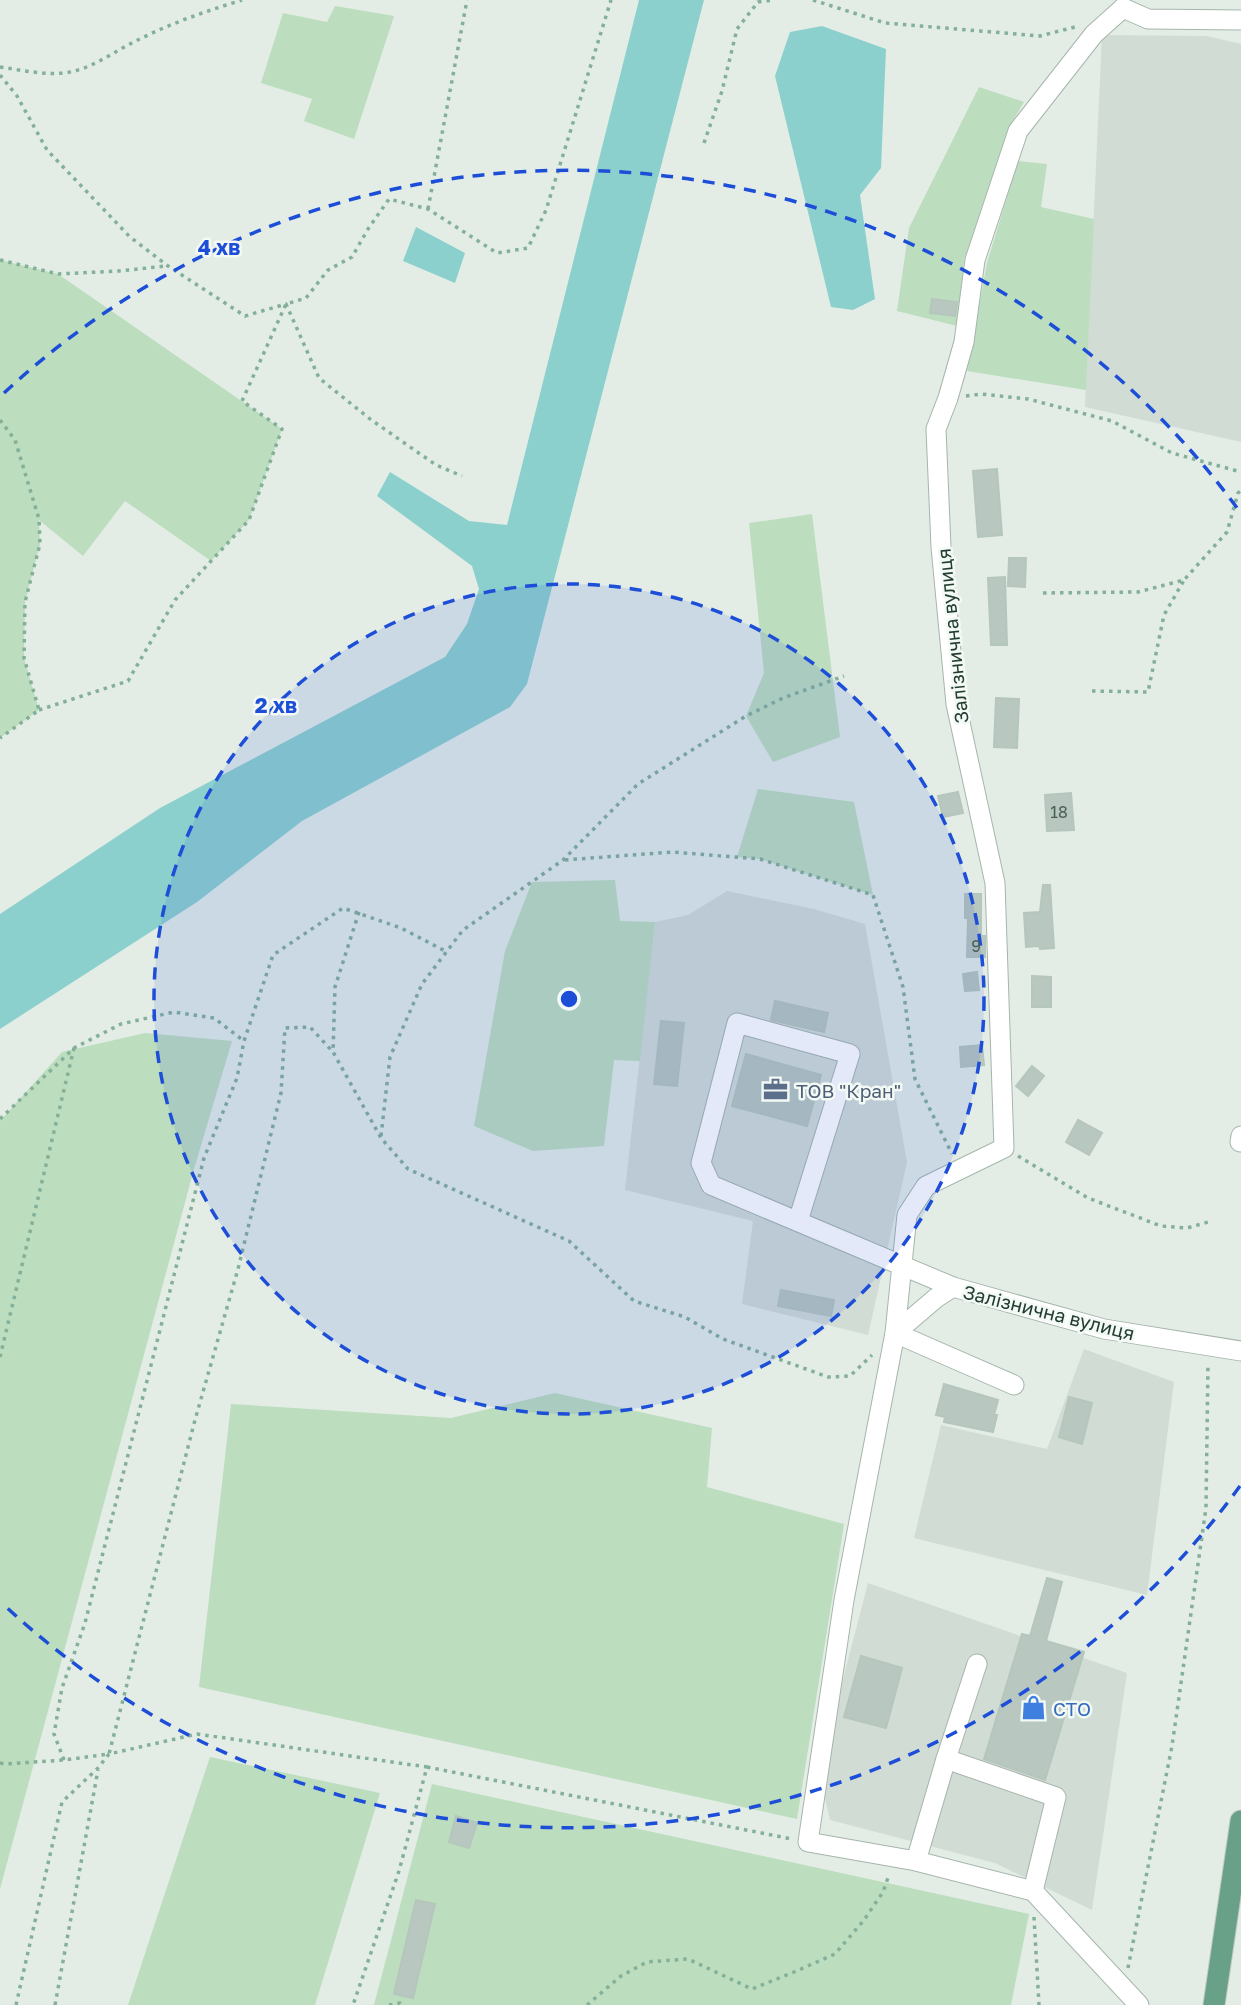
<svg xmlns="http://www.w3.org/2000/svg" width="1241" height="2005" viewBox="0 0 1241 2005" font-family="'Golos Text',sans-serif">
<style>
.built{fill:#d1dcd5}
.green{fill:#bcddbe}
.water{fill:#8cd0cd}
.building{fill:#b8c7bf;stroke:#b5c6bc;stroke-width:2}
.lines{fill:none;stroke-linecap:round;stroke-linejoin:round}
.minor-casing{stroke:#a6b5ac;stroke-width:21}
.major-casing{stroke:#c1c9c5;stroke-width:23}
.path{stroke:#84b099;stroke-width:3.5;stroke-dasharray:3.5 5;stroke-linecap:butt}
.minor{stroke:#fff;stroke-width:19}
.major{stroke:#68a187;stroke-width:21}
.ring{fill:none;stroke:#1d4ed8;stroke-width:3.5;stroke-dasharray:12 9}
.labels{text-anchor:middle;dominant-baseline:central;stroke-width:5;stroke-linejoin:round;paint-order:stroke}
.number-label{font-size:16px;fill:#486054}
.street-label{font-size:19px;fill:#233e31;stroke:#f3f9f5}
.service-label{font-size:19px;fill:#4e5e75;stroke:#f3f9f5;text-anchor:start}
.shop-label{font-size:19px;fill:#366cbe;stroke:#f3f9f5;text-anchor:start}
.centre{fill:#1d4ed8;stroke:#f3f9f5;stroke-width:3.5}
.ring-label{font-size:21px;text-anchor:middle;font-weight:bold;fill:#1d4ed8;stroke:#f3f9f5;stroke-width:5;stroke-linejoin:round;paint-order:stroke}
</style>
<rect width="100%" height="100%" fill="#e3ede6"/>
<g class="built">
<polygon points="1102,35 1207,36 1241,44 1241,442 1085,407"/>
<polygon points="727,891 814,909 865,924 907,1162 868,1335 742,1304 753,1221 625,1190 655,922 688,915"/>
<polygon points="1084,1349 1174,1382 1147,1595 914,1538 941,1425 1047,1449"/>
<polygon points="868,1583 1127,1673 1092,1910 995,1863 830,1820 819,1771"/>
</g>
<g class="green">
<polygon points="335,6 394,16 354,139 304,121 312,99 261,83 283,13 327,22"/>
<polygon points="979,87 1024,102 1008,129 964,260 957,326 897,311 909,228"/>
<polygon points="1018,161 1047,164 1041,207 1094,219 1086,390 967,371 987,263"/>
<polygon points="0,260 58,274 282,429 249,520 211,561 125,501 83,556 39,520 40,544 25,602 24,658 39,710 0,738"/>
<polygon points="812,514 840,737 773,762 746,716 764,673 749,523"/>
<polygon points="758,789 854,802 873,895 760,859 737,857"/>
<polygon points="615,880 620,921 655,922 640,1061 614,1060 604,1146 533,1151 474,1126 505,951 532,882"/>
<polygon points="145,1033 232,1041 194,1169 0,1889 0,1121 62,1052"/>
<polygon points="555,1393 712,1428 707,1487 844,1524 797,1819 199,1687 231,1404 451,1418"/>
<polygon points="210,1757 380,1793 315,2005 128,2005"/>
<polygon points="432,1784 1029,1914 1011,2005 374,2005"/>
</g>
<g class="water">
<polygon points="639,0 704,0 527,684 510,707 302,821 197,902 0,1029 0,914 160,808 445,657 467,624 479,589 472,566 377,496 390,472 469,521 507,525"/>
<polygon points="822,26 886,49 881,168 860,195 875,299 853,310 831,307 775,76 790,32"/>
<polygon points="416,227 465,253 455,283 403,261"/>
</g>
<g class="building">
<polygon points="932,299 957,302 955,316 930,313"/>
<polygon points="997,469 1002,535 978,537 973,471"/>
<polygon points="1009,558 1026,558 1025,587 1008,586"/>
<polygon points="1005,577 1007,645 991,645 988,578"/>
<polygon points="996,698 1019,699 1017,748 994,747"/>
<polygon points="958,792 963,813 943,817 938,796"/>
<polygon points="1071,793 1074,830 1047,831 1045,795"/>
<polygon points="1043,885 1050,885 1054,948 1040,949 1039,946 1026,947 1024,913 1040,912"/>
<polygon points="965,894 981,894 981,936 985,936 985,957 967,957 968,918 965,918"/>
<polygon points="977,972 979,990 965,991 963,974"/>
<polygon points="1032,976 1051,977 1051,1007 1032,1007"/>
<polygon points="775,1001 828,1013 824,1032 771,1020"/>
<polygon points="661,1021 684,1023 677,1086 654,1084"/>
<polygon points="982,1045 984,1065 961,1067 960,1047"/>
<polygon points="746,1054 821,1075 807,1126 732,1106"/>
<polygon points="1032,1066 1044,1076 1028,1096 1016,1086"/>
<polygon points="1078,1120 1102,1133 1089,1155 1066,1142"/>
<polygon points="781,1290 834,1300 831,1316 778,1306"/>
<polygon points="944,1384 998,1400 994,1415 997,1415 993,1432 944,1422 945,1417 936,1415"/>
<polygon points="1069,1397 1092,1403 1082,1444 1059,1437"/>
<polygon points="1047,1578 1062,1582 1046,1641 1084,1652 1045,1780 984,1759 1022,1634 1030,1636"/>
<polygon points="861,1656 902,1668 886,1728 844,1717"/>
<polygon points="456,1816 477,1823 469,1848 449,1842"/>
<polygon points="416,1900 435,1904 413,1998 394,1994"/>
</g>
<g class="lines">
<defs>
<g id="minor">
<polyline points="1123,8 1094,34 1018,131 975,260 964,342 948,398 936,429 941,547 956,704 995,883 1004,1148 926,1186 907,1215 895,1333 844,1600 808,1842 916,1861 1033,1891 1139,2005"/>
<polyline points="1123,8 1148,19 1241,20"/>
<polyline points="1241,1136 1240,1142 1241,1142"/>
<polyline points="798,1221 850,1054 737,1023 701,1163 711,1185 953,1287 1104,1329 1241,1351"/>
<polyline points="953,1287 936,1298 895,1333 1014,1385"/>
<polyline points="946,1759 1056,1797 1033,1891"/>
<polyline points="916,1861 946,1759 977,1664"/>
</g>
<polyline id="major" points="1214,2005 1241,1821"/>
</defs>
<use href="#minor" class="minor-casing"/>
<use href="#major" class="major-casing"/>
<g class="path">
<polyline points="813,0 885,23 1040,36 1075,27"/>
<path d="M0 67C21 70 43 75 64 73 92 70 117 49 142 38 174 22 207 11 242 0"/>
<polyline points="0,75 17,96 47,150 130,237 168,266 245,316 286,304 319,378 370,419 436,465 462,476"/>
<polyline points="704,143 722,91 737,29 758,2 773,0"/>
<polyline points="428,209 467,0"/>
<polyline points="0,260 58,274 119,271 166,266"/>
<polyline points="966,396 981,394 1028,399 1112,421 1172,453 1241,472"/>
<polyline points="0,420 15,440 39,519 40,544 25,602 24,658 39,710 0,738"/>
<polyline points="1043,593 1138,592 1184,580 1227,532 1238,493 1241,490"/>
<polyline points="1092,691 1148,692 1164,615 1184,580"/>
<polyline points="39,710 128,681 175,600 249,520 282,429 242,401 286,304 306,298 328,270 352,257 368,229 389,199 428,209 497,253 528,248 546,210 611,0"/>
<polyline points="565,860 672,852 760,859 873,895 903,987 915,1079 952,1154"/>
<polyline points="359,912 335,987 333,1052 381,1138 408,1169 569,1241 634,1301 685,1317 723,1339 828,1377 850,1376 872,1355"/>
<polyline points="0,1119 74,1048 121,1024 174,1012 214,1018 244,1041"/>
<polyline points="381,1136 390,1057 422,984 463,930 563,860 638,784 746,716 783,698 844,676"/>
<polyline points="1018,1156 1088,1198 1161,1226 1187,1228 1212,1221"/>
<polyline points="0,1357 74,1048"/>
<polyline points="64,1760 54,1734 62,1688 85,1623 204,1158 237,1078 244,1041 273,955 343,908 401,928 447,952"/>
<polyline points="0,1763 5,1764 64,1760 109,1754 195,1420 238,1269 281,1093 285,1028 310,1027 333,1052"/>
<polyline points="427,1767 792,1839"/>
<polyline points="1034,1917 1039,2005"/>
<polyline points="1128,1968 1172,1746 1206,1508 1208,1363"/>
<polyline points="16,2005 62,1802 98,1768 109,1754 197,1734 427,1767 399,1871 353,2005"/>
<polyline points="55,2005 98,1770"/>
<polyline points="389,2005 400,2003 402,2005"/>
<polyline points="587,2005 621,1976 647,1962 688,1959 752,1989 794,1972 835,1954 864,1920 883,1892 889,1875"/>
</g>
<use href="#minor" class="minor"/>
<use href="#major" class="major"/>
</g>
<circle cx="569" cy="999" r="415" fill="#1d4ed8" fill-opacity=".12"/>
<g class="ring">
<circle cx="569" cy="999" r="415"/>
<path d="M1240 1486A829 829 0 0 1 4 1605M4 393A829 829 0 0 1 1240 512"/>
</g>
<defs>
<symbol id="office-bare" viewBox="-9 -9 18 18"><path d="M-6-3h4V-5.5h4V-3h4V5H-6ZM-1-4.5V-3h2v-1.5ZM-6 0V1H6V0Z" fill="#5c6f8a" stroke="#f3f9f5" stroke-width="2.5" paint-order="stroke"/></symbol>
<symbol id="shop-bare" viewBox="-9 -9 18 18"><path d="M-5-2.5h2.3a2.7 3.5 0 0 1 5.4 0H5L5.5 6h-11ZM-1.5-2.5h3a1.5 2.3 0 0 0-3 0Z" fill="#3f7fe0" stroke="#f3f9f5" stroke-width="2.5" paint-order="stroke"/></symbol>
</defs>
<g fill-rule="evenodd">
<use href="#office-bare" x="758" y="1072" width="35" height="35"/>
<use href="#shop-bare" x="1016" y="1690" width="35" height="35"/>
</g>
<g class="labels">
<g class="number-label">
<text x="1059" y="812">18</text>
<text x="976" y="946">9</text>
</g>
<g class="street-label">
<text transform="translate(952 636) rotate(-96)">Залізнична вулиця</text>
<text transform="translate(1049 1312) rotate(14)">Залізнична вулиця</text>
</g>
<g class="service-label">
<text x="796" y="1090">ТОВ "Кран"</text>
</g>
<g class="shop-label">
<text x="1053" y="1708">СТО</text>
</g>
</g>
<circle cx="569" cy="999" r="10" class="centre"/>
<g class="ring-label">
<text x="219" y="255">4 хв</text>
<text x="276" y="713">2 хв</text>
</g>
</svg>
